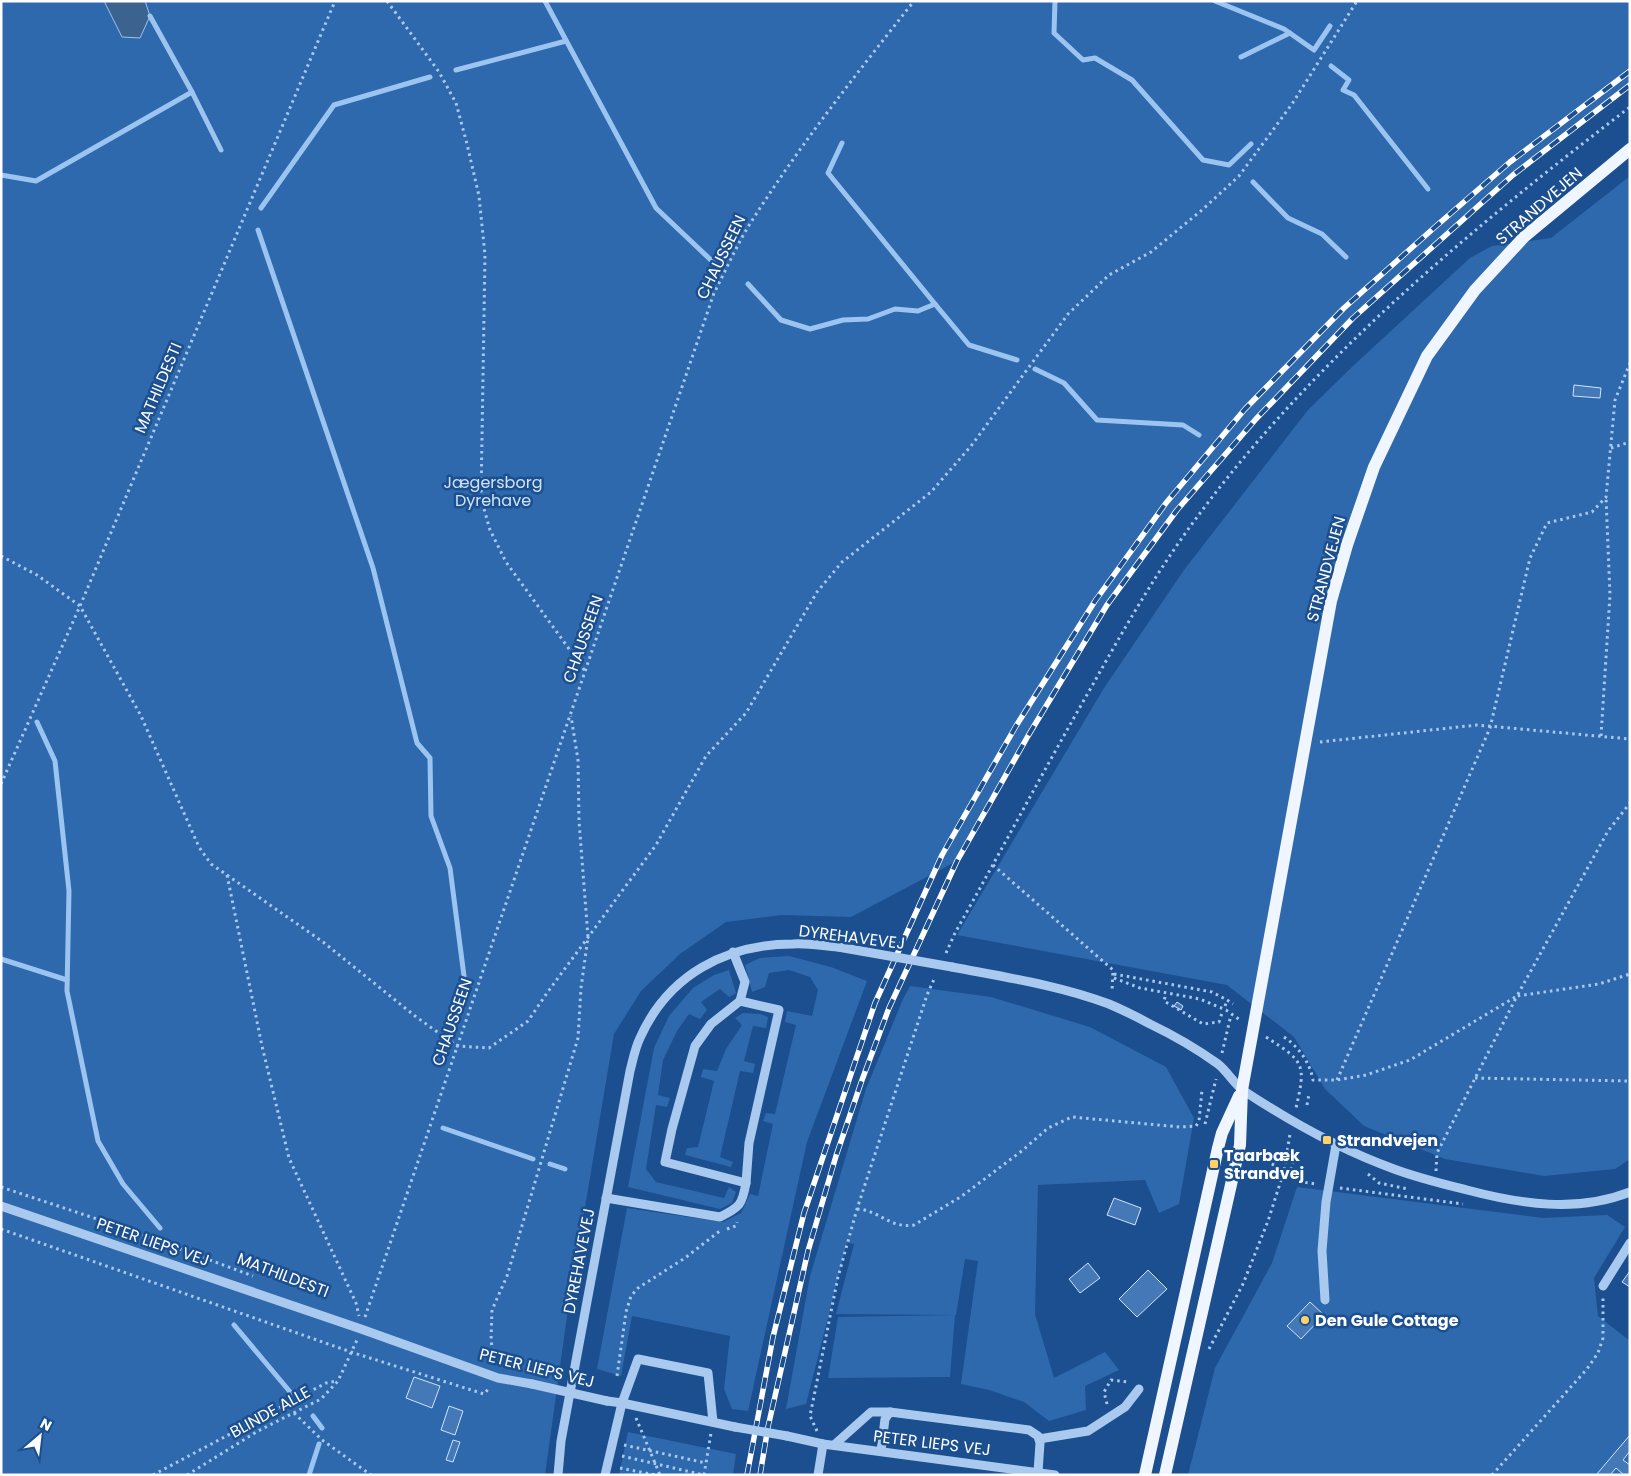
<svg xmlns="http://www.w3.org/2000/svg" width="1631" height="1476" viewBox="0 0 1631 1476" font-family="Poppins,sans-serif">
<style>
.green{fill:#2e69ad}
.water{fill:#3c6290;stroke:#9cc4f0}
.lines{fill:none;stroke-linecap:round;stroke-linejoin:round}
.stream{stroke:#9cc4f0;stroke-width:5}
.building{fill:#4478b7;stroke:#cfe3fa}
.path{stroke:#a9c9ee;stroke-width:3;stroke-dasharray:2.5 4;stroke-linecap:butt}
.minor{stroke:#a9c9ee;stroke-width:9}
.major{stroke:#f0f6ff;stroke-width:12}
.rail-casing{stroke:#fff;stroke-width:5.5}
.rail{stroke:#1b4f8f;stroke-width:4;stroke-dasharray:11;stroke-linecap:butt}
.minor-bridge{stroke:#a9c9ee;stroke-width:9}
.poi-dot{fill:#ffd166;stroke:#1b4f8f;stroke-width:2}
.labels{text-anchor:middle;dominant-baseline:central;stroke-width:5;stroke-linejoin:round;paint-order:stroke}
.street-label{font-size:16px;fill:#fff;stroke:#1b4f8f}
.park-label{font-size:16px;fill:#cfe3fa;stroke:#1b4f8f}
.poi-label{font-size:16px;font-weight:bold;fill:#fff;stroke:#1b4f8f;text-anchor:start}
</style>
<rect width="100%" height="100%" fill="#1b4f8f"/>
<g class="green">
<polygon points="1,1 1630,1 1630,85 1513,175 1442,237 1353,318 1256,419 1177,510 1107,605 1028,736 957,861 851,917 781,915 726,922 680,954 641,991 614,1034 568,1309 545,1475 1,1475"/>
<polygon points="1630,176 1630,1159 1615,1169 1544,1176 1445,1159 1364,1126 1325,1089 1294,1037 1227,985 957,935 1104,688 1184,570 1308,410 1353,366 1470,258 1492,246 1551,238"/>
<polygon points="789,956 831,967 867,981 807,1142 748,1411 732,1409 724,1389 730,1336 632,1316 621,1376 597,1369 627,1208 723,1222 741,1213 750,1194 758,1196 773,1124 763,1121 766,1113 775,1114 796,1025 785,1022 787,1011 812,1016 818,990 810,977 789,970 769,973 765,987 752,992 745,965 760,958"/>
<polygon points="729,970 736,993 729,997 720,989 701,1002 707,1010 700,1019 689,1014 677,1031 663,1060 658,1095 670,1098 667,1107 656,1105 646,1169 656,1182 724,1198 729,1187 736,1192 732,1203 720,1209 628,1187 654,1048 669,1016 693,988 714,975"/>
<polygon points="910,986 991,997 1090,1027 1166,1067 1194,1118 1179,1204 1159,1213 1145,1180 1038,1185 1035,1314 1054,1378 1105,1352 1119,1370 1085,1386 1086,1410 1049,1421 1024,1402 989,1390 961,1384 978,1261 965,1259 956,1315 836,1314 854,1244 847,1243 806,1404 786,1409 810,1276 866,1089 903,999"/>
<polygon points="743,1013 760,1014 768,1017 766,1028 753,1026 744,1061 755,1064 753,1073 740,1071 720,1157 733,1162 731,1167 685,1155 687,1148 698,1147 714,1081 701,1077 703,1069 717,1071 726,1049 742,1025 735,1018"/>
<polygon points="1297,1187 1543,1218 1607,1215 1625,1227 1594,1278 1598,1316 1630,1341 1630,1475 1188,1475 1215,1368 1272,1263"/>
<polygon points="955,1315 950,1377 828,1378 838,1317"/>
<polygon points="628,1432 736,1454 733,1475 619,1475"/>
</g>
<polygon class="water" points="104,1 145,1 150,16 140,38 122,37"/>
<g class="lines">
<g class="stream">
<polyline points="545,1 656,208 714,263"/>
<polyline points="1055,1 1054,33 1083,60 1095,58 1132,80 1203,160 1229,165 1251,144"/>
<polyline points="1215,1 1284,29 1314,50 1330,26"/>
<polyline points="150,16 192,92 221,150"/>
<polyline points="1241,57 1290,33"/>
<polyline points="1331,66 1349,80 1343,90 1354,95 1428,189"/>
<polyline points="456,70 566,41"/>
<polyline points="842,143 828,173 935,304"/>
<polyline points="1,175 36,181 192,92"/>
<polyline points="1253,182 1288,218 1322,234 1346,257"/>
<polyline points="261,208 334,105 430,77"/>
<polyline points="258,230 373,568 417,743 430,758 431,816 450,868 464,976"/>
<polyline points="748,284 781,320 810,329 843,320 868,319 895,309 918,311 935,304 969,345 1017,360"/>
<polyline points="1035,369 1064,383 1097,420 1183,425 1199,435"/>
<polyline points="37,722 55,761 69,891 67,991 98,1141 123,1184 160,1228"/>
<polyline points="1,959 67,980"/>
<polyline points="443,1128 533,1159"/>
<polyline points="550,1164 565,1169"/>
<polyline points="234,1325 291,1393"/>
<polyline points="313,1416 322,1428"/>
<polyline points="309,1475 319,1444"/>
</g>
</g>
<g class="building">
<polygon points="1574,385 1601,388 1600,398 1573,396"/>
<polygon points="1177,1002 1183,1006 1181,1010 1174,1006"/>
<polygon points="1114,1198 1141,1208 1135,1225 1107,1215"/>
<polygon points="1088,1263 1100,1278 1080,1293 1069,1279"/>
<polygon points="1148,1270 1167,1289 1137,1317 1119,1299"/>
<polygon points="1630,1271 1630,1287 1622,1282"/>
<polygon points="1310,1302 1324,1315 1301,1339 1287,1326"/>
<polygon points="414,1377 440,1386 432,1408 406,1398"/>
<polygon points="449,1406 463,1411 455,1435 441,1430"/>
<polygon points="1630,1435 1630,1451 1623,1460 1630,1465 1630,1475 1624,1475 1616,1468 1610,1475 1596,1475"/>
<polygon points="453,1440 460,1442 453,1462 446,1460"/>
</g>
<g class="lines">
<g class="path">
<polyline points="387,1 439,72 456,103 467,144 479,196 485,255 481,498 490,530 506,562 585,671"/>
<polyline points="1611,448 1630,442"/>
<polyline points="1,556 37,575 80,606 141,716 199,847 211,864 227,875 262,1046 289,1158 356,1303 359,1316"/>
<polyline points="1601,736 1610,595 1606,497"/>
<polyline points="1320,742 1477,725 1630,739"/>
<polyline points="1,784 80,606 335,1"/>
<polyline points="993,865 1113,970 1112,992"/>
<polyline points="227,875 323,942 415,1016 457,1046 489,1048 528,1021 547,993 656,845 706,756 746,713 817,592 842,562 931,492 971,446 1068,314 1109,275 1151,252 1202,210 1239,176 1292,104 1357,1"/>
<path d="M946 953 955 933C1001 851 1045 768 1092 686 1120 636 1149 585 1182 538 1301 369 1467 232 1630 107"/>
<polyline points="1114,974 1212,992 1227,1000"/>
<polyline points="1114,978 1140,988 1200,999 1226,1010 1240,1020"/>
<polyline points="1165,997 1164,1001 1203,1024 1219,1022 1222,1013"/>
<polyline points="1225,1006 1227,1000 1233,1004"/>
<path d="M1266 1037C1305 1062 1306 1064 1296 1108"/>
<path d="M1284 1037C1299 1047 1310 1063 1313 1080H1337L1366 1075 1410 1060 1517 996 1608 831 1630 803"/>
<polyline points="1222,1053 1231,1015"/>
<polyline points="1475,1078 1630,1081"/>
<polyline points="1337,1080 1490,728 1530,558 1547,523 1592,512 1606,497 1615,400 1630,363"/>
<polyline points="1307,1105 1309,1094"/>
<polyline points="1205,1124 1216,1079"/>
<polyline points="1255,1154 1284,1171 1296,1181 1316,1184"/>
<polyline points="1436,1171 1437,1153 1517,996 1599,984 1630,974"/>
<polyline points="1368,1174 1379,1183 1408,1189"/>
<polyline points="1289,1176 1296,1151"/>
<polyline points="1,1187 118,1226 253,1276"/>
<polyline points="1340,1188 1463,1204"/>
<path d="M857 1209C879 1210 890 1229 914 1225L962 1196 1023 1150 1048 1128 1072 1117 1180 1127 1196 1126 1199 1121 1202 1090"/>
<polyline points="1,1229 351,1352 484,1394 490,1387"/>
<polyline points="727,1229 736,1226 737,1222"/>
<path d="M365 1317 714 293C727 268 738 242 753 219 802 142 858 72 914 1"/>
<polyline points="1209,1349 1243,1284 1268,1221 1284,1171 1290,1134"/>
<polyline points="496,1364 491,1341 492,1310 507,1276 578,1038 581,988 588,937 579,821 578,760 571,716"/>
<polyline points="617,1376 626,1312 631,1296 638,1288 685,1258 721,1230"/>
<polyline points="1107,1404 1104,1392 1111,1380 1129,1382"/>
<polyline points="294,1413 322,1440 371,1475"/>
<polyline points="636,1418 660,1475"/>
<polyline points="817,1431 810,1416 838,1277 857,1209 927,995 935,977"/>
<polyline points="624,1445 706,1463"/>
<polyline points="622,1456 704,1475"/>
<polyline points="620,1468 656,1475"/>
<polyline points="153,1475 326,1383 337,1381"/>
<polyline points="187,1475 258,1431 321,1399 338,1381 357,1340"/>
<polyline points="704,1475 711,1433"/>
<polyline points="1492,1475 1587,1369 1598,1353 1603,1338 1603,1296"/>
</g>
<g class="minor">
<polyline points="733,952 745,982 740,1001 711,1024 695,1046 672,1129 665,1162 746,1183 749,1143 779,1010 740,1001"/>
<path d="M952 967C1004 977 1058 985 1109 1004 1123 1010 1137 1017 1150 1024 1173 1035 1197 1049 1218 1064 1228 1072 1234 1084 1244 1091 1291 1122 1341 1150 1394 1169 1418 1178 1443 1184 1467 1190 1520 1204 1577 1213 1630 1192"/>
<path d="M606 1198 720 1217C740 1207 742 1205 746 1183"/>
<polyline points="1,1206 361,1329 498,1378 532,1384"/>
<polyline points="1603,1286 1630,1243"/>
<polyline points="1325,1300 1322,1251 1326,1202 1336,1145"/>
<polyline points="607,1401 622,1403 735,1427"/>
<polyline points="787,1436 823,1444 1055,1475"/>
<polyline points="1039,1439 1088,1431 1125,1407 1139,1389"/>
<polyline points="834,1445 871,1412 890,1412"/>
<polyline points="881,1451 885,1419 890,1412 1029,1430 1038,1436 1040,1443 1038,1472"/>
<path d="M558 1475 561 1441 630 1071C633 1060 635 1048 640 1038 668 975 726 944 793 944 808 943 823 946 838 947"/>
<polyline points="605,1475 622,1403 638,1359 708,1373 713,1422"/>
<polyline points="818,1475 823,1444"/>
</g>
<g class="major">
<polyline points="1145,1475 1218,1148 1222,1133 1239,1096"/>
<polyline points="1165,1475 1240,1145 1242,1090 1331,601 1347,545 1374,467 1427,356 1475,290 1524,237 1630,149"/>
</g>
<defs>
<g id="rail">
<polyline points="747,1475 773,1337 804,1213 875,1003 942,855 1016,726 1095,601 1166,503 1245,409 1344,308 1435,227 1510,162 1630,71"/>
<polyline points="760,1475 768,1427 808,1251 836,1156 862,1080 889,1008 957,861 1028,736 1107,605 1177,510 1256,419 1353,318 1513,175 1630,85"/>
</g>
</defs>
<use href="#rail" class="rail-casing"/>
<use href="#rail" class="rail"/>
<g class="minor-bridge">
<polyline points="838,947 952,967"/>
<polyline points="532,1384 607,1401"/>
<polyline points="735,1427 787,1436"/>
</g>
</g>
<g class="poi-dot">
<rect x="1322" y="1135" width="10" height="10" rx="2.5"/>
<rect x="1209" y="1159" width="10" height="10" rx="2.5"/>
<circle cx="1305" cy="1320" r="5"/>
</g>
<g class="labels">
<g class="street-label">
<text transform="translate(1539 206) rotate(-41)">STRANDVEJEN</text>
<text transform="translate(721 257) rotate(-64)">CHAUSSEEN</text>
<text transform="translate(158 388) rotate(-67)">MATHILDESTI</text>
<text transform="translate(1326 569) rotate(-75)">STRANDVEJEN</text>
<text transform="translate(583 639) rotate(-71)">CHAUSSEEN</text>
<text transform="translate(852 937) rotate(7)">DYREHAVEVEJ</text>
<text transform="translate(452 1022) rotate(-71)">CHAUSSEEN</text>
<text transform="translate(153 1242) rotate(19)">PETER LIEPS VEJ</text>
<text transform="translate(579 1261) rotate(-79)">DYREHAVEVEJ</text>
<text transform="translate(283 1275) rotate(21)">MATHILDESTI</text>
<text transform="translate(537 1368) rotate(14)">PETER LIEPS VEJ</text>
<text transform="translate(270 1412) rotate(-29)">BLINDE ALLE</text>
<text transform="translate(932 1443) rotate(7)">PETER LIEPS VEJ</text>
</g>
<g class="park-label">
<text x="493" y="482">Jægersborg<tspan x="493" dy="18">Dyrehave</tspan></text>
</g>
<g class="poi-label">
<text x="1337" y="1140">Strandvejen</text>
<text x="1224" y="1155">Taarbæk<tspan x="1224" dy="18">Strandvej</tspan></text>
<text x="1315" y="1320">Den Gule Cottage</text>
</g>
</g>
<rect width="1631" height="1476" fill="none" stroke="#ffffff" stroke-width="5"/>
<g transform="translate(40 1436) rotate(28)" stroke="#1b4f8f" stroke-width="4" paint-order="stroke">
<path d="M0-4L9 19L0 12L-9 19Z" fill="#ffffff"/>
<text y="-8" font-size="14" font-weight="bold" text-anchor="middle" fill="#ffffff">N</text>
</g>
</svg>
